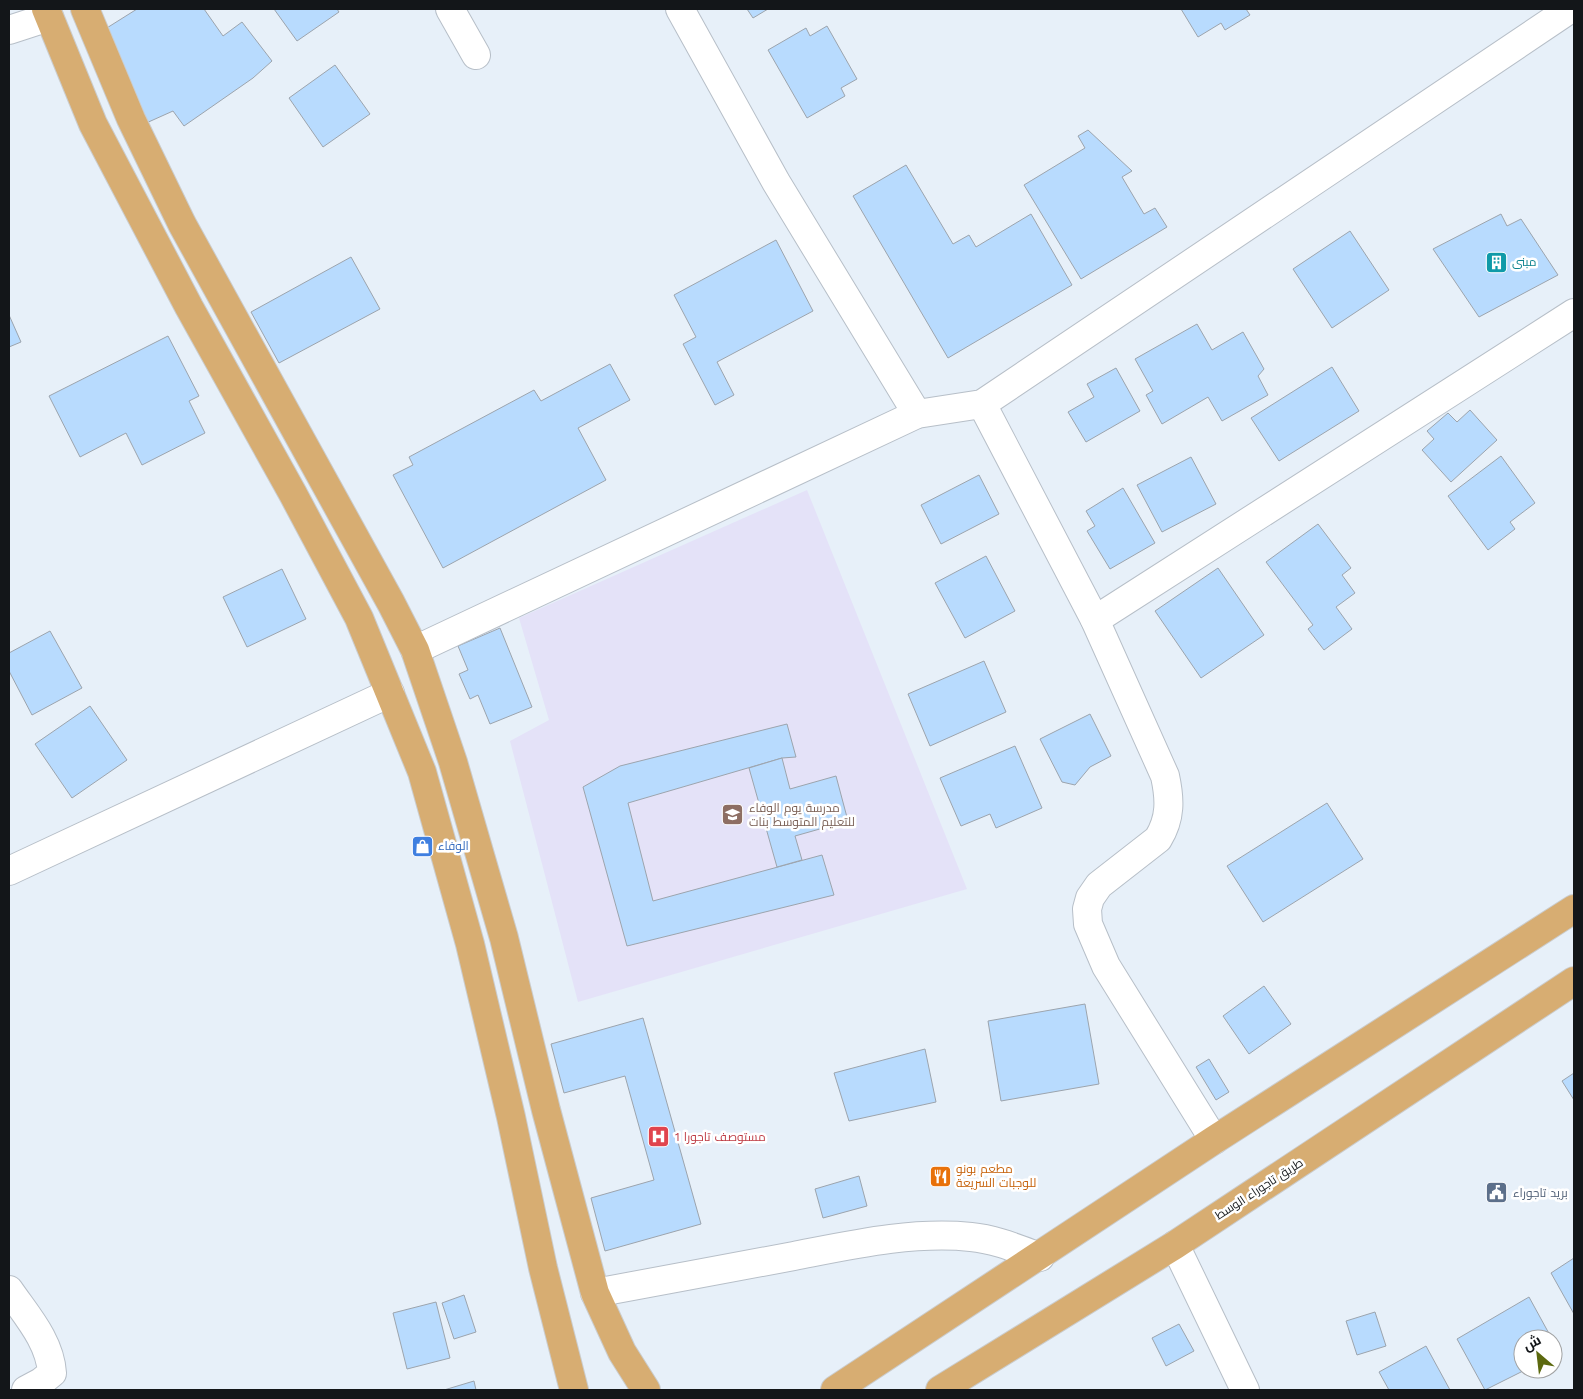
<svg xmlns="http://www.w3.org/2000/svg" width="1583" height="1399" viewBox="0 0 1583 1399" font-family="'Work Sans',Cairo,sans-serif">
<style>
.education{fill:#e4e2f8}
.building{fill:#b8dbfe;stroke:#9ca4ad}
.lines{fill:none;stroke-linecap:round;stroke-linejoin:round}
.minor-casing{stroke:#b7bfc8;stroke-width:30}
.major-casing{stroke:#cbcccc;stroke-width:30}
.minor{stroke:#fff;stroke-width:28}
.major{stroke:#d7ad72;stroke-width:28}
.labels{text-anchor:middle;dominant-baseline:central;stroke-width:5;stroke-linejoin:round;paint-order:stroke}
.culture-label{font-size:12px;fill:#0d838f;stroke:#fff;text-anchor:start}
.education-label{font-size:12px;fill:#785e54;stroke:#fff;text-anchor:start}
.shop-label{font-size:12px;fill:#366cbe;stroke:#fff;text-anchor:start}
.health-label{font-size:12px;fill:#be3a42;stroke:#fff;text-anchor:start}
.food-label{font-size:12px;fill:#c56008;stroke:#fff;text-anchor:start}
.street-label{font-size:12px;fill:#131619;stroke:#fff}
.service-label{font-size:12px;fill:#4e5e75;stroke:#fff;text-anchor:start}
</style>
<rect width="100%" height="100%" fill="#e7f0f9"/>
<polygon class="education" points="807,490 967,889 578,1002 510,741 549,720 519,618"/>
<g class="building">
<polygon points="137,9 204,9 223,36 242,22 272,61 253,78 184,126 173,111 144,124 102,31"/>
<polygon points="274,9 337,9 339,12 297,41"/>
<polygon points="747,9 768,9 753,18"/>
<polygon points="1181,9 1246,9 1250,15 1225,30 1221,23 1198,37"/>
<polygon points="827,26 857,79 841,88 845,96 807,118 768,50 806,28 810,36"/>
<polygon points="335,65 370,114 323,147 289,98"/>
<polygon points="1088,130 1132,171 1122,177 1144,214 1155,208 1167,227 1081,279 1024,185 1085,148 1078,136"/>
<polygon points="906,165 953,244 969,235 976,247 1031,214 1072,285 948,358 853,196"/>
<polygon points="1501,214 1507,226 1521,219 1558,275 1479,317 1433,249"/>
<polygon points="1350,231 1389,290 1332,328 1293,269"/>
<polygon points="776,240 813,311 717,362 734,395 715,405 683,344 696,337 674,295"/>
<polygon points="351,257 380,309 279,363 251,312"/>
<polygon points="9,315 21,342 9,347"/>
<polygon points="1197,324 1212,350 1243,332 1264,369 1258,376 1268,395 1222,421 1208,397 1162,424 1146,395 1153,391 1135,359"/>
<polygon points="168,336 199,396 189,401 205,433 142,465 126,433 80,457 49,396"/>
<polygon points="610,364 630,400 578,428 606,480 443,568 393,475 413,465 409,457 534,390 541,401"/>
<polygon points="1332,367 1359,411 1279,461 1251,418"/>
<polygon points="1116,368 1140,411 1086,442 1068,412 1094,397 1087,384"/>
<polygon points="1470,410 1497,440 1451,482 1422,450 1434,439 1427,431 1448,413 1457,422"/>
<polygon points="1501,456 1535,503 1510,522 1515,529 1488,550 1448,496"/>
<polygon points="1191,457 1216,504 1162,532 1137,485"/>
<polygon points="979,475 999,514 941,544 921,505"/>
<polygon points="1123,488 1155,543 1110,569 1087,531 1095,526 1086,511"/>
<polygon points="1318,524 1351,568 1342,575 1355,593 1336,607 1352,629 1324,650 1308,629 1313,625 1266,562"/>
<polygon points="986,556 1015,611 965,638 935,583"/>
<polygon points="1218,568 1264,635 1201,678 1155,611"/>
<polygon points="282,569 306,619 247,647 223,597"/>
<polygon points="500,628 532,707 490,724 478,695 470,699 459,674 468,670 458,646"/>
<polygon points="50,631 82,688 32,715 9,671 9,653"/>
<polygon points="984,661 1006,712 930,746 908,694"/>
<polygon points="90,706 127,760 72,798 35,744"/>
<polygon points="1090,714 1111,756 1090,767 1075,785 1062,782 1040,739"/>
<polygon points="787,724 796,757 782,758 628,803 653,901 822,855 834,895 627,946 583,787 620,766"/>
<polygon points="1015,746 1042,808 996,828 990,814 961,826 940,778"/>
<polygon points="782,758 790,789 836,776 848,821 795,836 802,860 777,867 749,768"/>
<polygon points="1327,803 1363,859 1263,922 1227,866"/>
<polygon points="1264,986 1291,1024 1249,1054 1223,1016"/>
<polygon points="1085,1004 1099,1084 1001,1101 988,1021"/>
<polygon points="643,1018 701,1224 605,1251 591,1198 654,1180 625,1076 564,1093 551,1044"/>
<polygon points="925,1049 936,1102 849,1121 834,1073"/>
<polygon points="1209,1059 1229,1092 1216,1100 1196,1067"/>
<polygon points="1574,1073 1574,1100 1562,1081"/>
<polygon points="859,1176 867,1206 823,1218 815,1189"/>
<polygon points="1574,1258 1574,1314 1551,1273"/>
<polygon points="464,1295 476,1332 454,1339 442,1303"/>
<polygon points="1529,1297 1552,1339 1523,1339 1523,1369 1527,1369 1485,1390 1457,1339"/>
<polygon points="436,1302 450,1358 407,1369 393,1313"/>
<polygon points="1375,1312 1386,1346 1357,1355 1346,1321"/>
<polygon points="1179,1324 1194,1351 1166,1366 1152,1338"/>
<polygon points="1553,1340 1560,1352 1553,1356"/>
<polygon points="1426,1346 1450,1390 1389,1390 1379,1372"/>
<polygon points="474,1381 476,1390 444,1390"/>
</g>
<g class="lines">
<defs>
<g id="minor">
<polyline points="450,9 476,55"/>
<polyline points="680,9 776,182 917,414"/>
<polyline points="9,30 49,17"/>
<path d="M982 404 1095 620 1165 776C1170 799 1171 818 1158 839L1099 885 1090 898 1087 909 1088 924 1106 966 1214 1140"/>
<polyline points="1095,620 1574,313"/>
<polyline points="415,650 917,414 982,404 1570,9"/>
<polyline points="9,871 390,693"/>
<polyline points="1175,1245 1245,1390"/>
<path d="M9 1290C26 1315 50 1341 52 1373L41 1382 26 1390"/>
<path d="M595 1293C661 1281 728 1268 794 1256 851 1245 912 1231 971 1237 994 1239 1018 1249 1040 1257"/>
</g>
<g id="major">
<polyline points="46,9 93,124 189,307 293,494 359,618 422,772 470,944 511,1117 543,1268 574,1390"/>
<polyline points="85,9 131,119 182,224 391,603 415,650 453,762 504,938 546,1110 595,1293 622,1352 646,1390"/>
<polyline points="835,1390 1214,1140 1574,909"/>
<polyline points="940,1390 1175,1245 1574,981"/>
</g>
</defs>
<use href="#minor" class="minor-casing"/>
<use href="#major" class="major-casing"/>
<use href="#minor" class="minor"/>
<use href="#major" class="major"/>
</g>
<defs>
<symbol id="building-square" viewBox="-11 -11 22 22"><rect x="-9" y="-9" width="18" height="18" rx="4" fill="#0f9aa8" stroke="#fff"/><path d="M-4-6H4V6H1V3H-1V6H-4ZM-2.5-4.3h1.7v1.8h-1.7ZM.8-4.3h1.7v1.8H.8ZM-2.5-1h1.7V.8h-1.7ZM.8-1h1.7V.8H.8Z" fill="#fff"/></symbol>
<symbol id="school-square" viewBox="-11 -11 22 22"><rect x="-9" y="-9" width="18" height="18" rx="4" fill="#8d6e63" stroke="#fff"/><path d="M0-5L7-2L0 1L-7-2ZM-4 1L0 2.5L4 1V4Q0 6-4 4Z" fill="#fff"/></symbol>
<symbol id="shop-square" viewBox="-11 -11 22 22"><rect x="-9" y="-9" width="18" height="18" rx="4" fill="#3f7fe0" stroke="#fff"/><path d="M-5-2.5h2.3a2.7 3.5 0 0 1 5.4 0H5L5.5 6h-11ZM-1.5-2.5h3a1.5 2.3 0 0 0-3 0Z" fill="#fff"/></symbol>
<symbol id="hospital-square" viewBox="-11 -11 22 22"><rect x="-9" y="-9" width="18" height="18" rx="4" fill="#e0444e" stroke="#fff"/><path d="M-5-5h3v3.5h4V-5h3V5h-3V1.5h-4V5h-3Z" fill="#fff"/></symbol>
<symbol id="restaurant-square" viewBox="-11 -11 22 22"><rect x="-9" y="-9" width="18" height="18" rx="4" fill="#e8710a" stroke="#fff"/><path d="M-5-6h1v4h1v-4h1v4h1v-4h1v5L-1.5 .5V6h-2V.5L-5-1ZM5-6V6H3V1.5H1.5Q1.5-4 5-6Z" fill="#fff"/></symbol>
<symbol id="civic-square" viewBox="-11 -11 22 22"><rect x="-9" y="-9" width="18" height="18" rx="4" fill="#5c6f8a" stroke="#fff"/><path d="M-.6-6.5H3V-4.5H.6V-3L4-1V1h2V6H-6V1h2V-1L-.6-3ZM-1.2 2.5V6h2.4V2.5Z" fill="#fff"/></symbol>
</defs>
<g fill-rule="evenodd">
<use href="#building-square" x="1484" y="250" width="25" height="25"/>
<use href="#school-square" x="720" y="802" width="25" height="25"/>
<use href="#shop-square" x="410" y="834" width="25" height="25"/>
<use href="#hospital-square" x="646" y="1124" width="25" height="25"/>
<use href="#restaurant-square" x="928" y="1164" width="25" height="25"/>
<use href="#civic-square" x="1484" y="1180" width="25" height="25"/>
</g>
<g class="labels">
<g class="culture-label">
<text x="1512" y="262">مبنى</text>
</g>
<g class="education-label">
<text x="749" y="808">مدرسة يوم الوفاء<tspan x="749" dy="14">للتعليم المتوسط بنات</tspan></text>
</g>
<g class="shop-label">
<text x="438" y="846">الوفاء</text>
</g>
<g class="health-label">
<text x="675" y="1137">مستوصف تاجورا 1</text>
</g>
<g class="food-label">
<text x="956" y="1169">مطعم بونو<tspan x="956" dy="14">للوجبات السريعة</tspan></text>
</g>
<g class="street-label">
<text transform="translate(1259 1189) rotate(-33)">طريق تاجوراء الوسط</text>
</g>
<g class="service-label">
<text x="1513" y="1193">بريد تاجوراء</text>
</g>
</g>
<rect width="1583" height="1399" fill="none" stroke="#131619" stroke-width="20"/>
<g transform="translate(1538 1354) rotate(332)"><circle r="24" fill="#ffffff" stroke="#a1a2a3"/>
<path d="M0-4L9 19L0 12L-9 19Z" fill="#5c690f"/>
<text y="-8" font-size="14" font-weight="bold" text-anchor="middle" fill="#131619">ش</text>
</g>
</svg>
